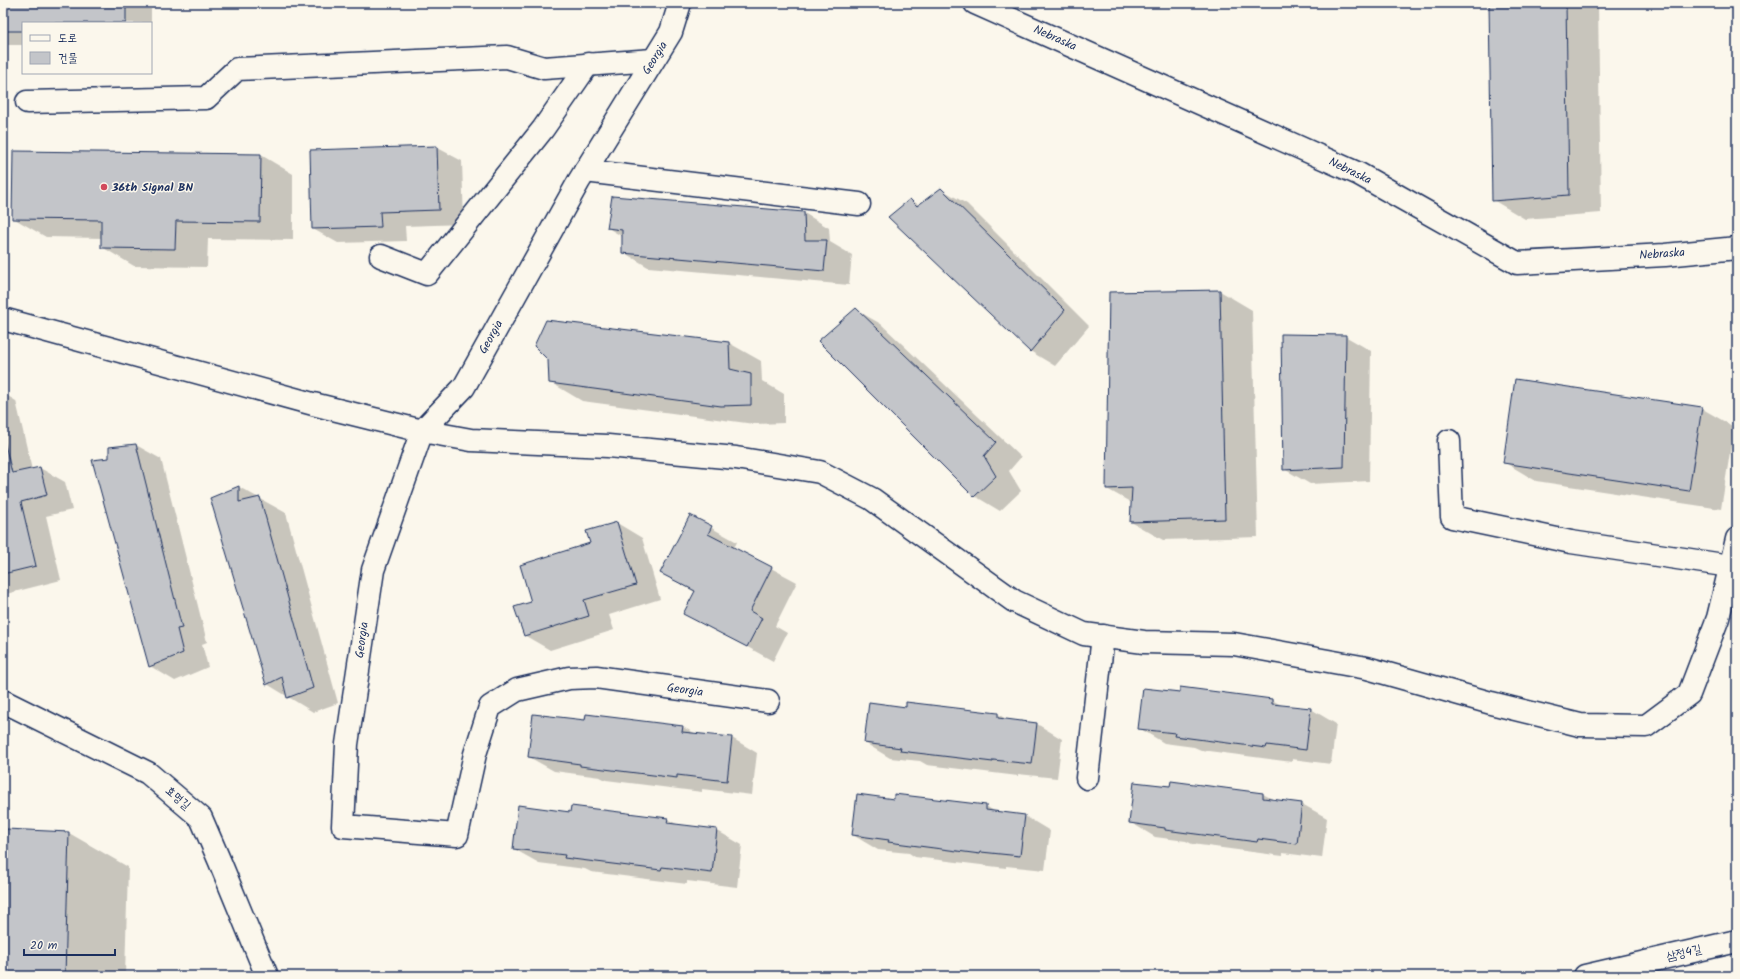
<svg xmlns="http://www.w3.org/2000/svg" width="1740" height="979" viewBox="0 0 1740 979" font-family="Kalam,'Poor Story',sans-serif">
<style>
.shadow{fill:#0003}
.building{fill:#c3c5c9;stroke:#1b2f5e}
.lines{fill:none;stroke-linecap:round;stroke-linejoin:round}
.minor-casing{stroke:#1b2f5e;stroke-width:25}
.minor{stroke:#fbf7ec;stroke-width:22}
.poi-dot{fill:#d1495b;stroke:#fbf7ec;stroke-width:1.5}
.labels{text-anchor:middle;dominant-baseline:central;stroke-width:3;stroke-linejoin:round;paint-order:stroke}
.street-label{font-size:12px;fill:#1b2f5e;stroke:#fbf7ec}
.poi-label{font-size:12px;font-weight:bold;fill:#1b2f5e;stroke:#fbf7ec;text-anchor:start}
</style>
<rect width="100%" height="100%" fill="#fbf7ec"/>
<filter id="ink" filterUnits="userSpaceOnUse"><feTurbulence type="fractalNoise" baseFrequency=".025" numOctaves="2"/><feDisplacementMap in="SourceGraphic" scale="8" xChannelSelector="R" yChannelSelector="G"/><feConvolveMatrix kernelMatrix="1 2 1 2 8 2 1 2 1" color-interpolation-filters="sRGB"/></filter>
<g filter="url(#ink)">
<g class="shadow">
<polygon points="3,3 151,3 151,44 151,23 23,23 23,45 3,45"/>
<polygon points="1490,3 1598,3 1601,213 1525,219 1493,200"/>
<polygon points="436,147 462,161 464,224 405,226 406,241 338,243 313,229"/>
<polygon points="261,155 293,174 293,240 208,239 207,267 134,266 102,247 102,238 46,237 13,218"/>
<polygon points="941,189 967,204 1089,326 1055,366 1030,351 910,200 920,205"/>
<polygon points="804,213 829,228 830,242 852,255 849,285 648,267 623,252 623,237 608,228"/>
<polygon points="1220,291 1252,310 1258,537 1163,540 1131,522 1132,503 1107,489"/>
<polygon points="856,310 881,324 1021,457 1009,471 1021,491 1000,511 975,496 819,341"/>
<polygon points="1345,336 1371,351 1369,481 1310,484 1284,469"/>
<polygon points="729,343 761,361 762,381 784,394 784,423 754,424 582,401 550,382 549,359"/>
<polygon points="3,393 16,401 32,470 40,468 65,482 72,510 46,516 61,580 6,594 3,592"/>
<polygon points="1701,408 1734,427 1721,509 1536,481 1504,462"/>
<polygon points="136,445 161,459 207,642 202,644 208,667 175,681 150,666 110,459"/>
<polygon points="239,487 286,513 338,703 313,712 267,684 212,498"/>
<polygon points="690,516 737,542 734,548 797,582 775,626 787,633 773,661 685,613 695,592 661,573"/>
<polygon points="617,523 642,538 660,599 609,615 614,630 550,650 524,635 591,544"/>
<polygon points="1181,693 1272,700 1283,706 1311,709 1336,724 1331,764 1292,759 1292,762 1201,750 1194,747 1164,743 1139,728"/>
<polygon points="907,708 998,714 1009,721 1037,724 1062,739 1057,778 1018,774 1018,776 927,765 920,761 890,758 865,743"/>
<polygon points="586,721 683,727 696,734 732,738 757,753 752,795 702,789 702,792 606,780 600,777 554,771 529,757"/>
<polygon points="1172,782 1263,794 1274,800 1302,804 1327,818 1322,858 1283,853 1283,856 1192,844 1186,841 1155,837 1130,822 1171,788"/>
<polygon points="895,800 986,806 997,813 1025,816 1050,831 1045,870 1006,866 1006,868 915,857 909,853 878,850 853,835"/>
<polygon points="571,813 667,819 680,826 716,830 742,845 737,887 687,881 687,884 591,872 585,869 539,863 514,849"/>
<polygon points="69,833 128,867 125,976 5,976"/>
</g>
<g class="building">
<polygon points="3,3 126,3 126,23 23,23 23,31 3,31"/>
<polygon points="1489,3 1566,3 1569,195 1492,201"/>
<polygon points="437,146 439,210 380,212 381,227 312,229 310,150"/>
<polygon points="13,151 261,154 260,222 176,221 175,249 101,248 101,220 12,219"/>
<polygon points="941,188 1065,310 1030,352 888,217 910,199 917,206"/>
<polygon points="612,196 804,212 805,240 827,240 824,271 622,253 622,230 607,228"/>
<polygon points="1220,290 1225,519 1130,522 1132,488 1106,489 1109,292"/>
<polygon points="856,308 996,442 984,456 996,476 974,497 818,341"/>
<polygon points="546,320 729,342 730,369 751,374 751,405 721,406 549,383 548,360 534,346"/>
<polygon points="1281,334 1346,335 1344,467 1283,470"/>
<polygon points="1515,379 1702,407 1689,491 1503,463"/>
<polygon points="3,436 12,473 40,467 47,495 21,502 36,566 3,574"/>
<polygon points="136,444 182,628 177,629 183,653 149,667 92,460 109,458 109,447"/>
<polygon points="239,486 239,502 260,497 313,688 287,698 282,677 266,685 210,498"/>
<polygon points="690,515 712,526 708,534 772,567 750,611 762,618 747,647 683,614 695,591 660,573"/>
<polygon points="617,522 636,585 584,600 589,616 524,636 514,607 531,602 520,565 590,543 586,531"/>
<polygon points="1180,687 1272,699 1272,704 1311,708 1306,750 1267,745 1266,748 1174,736 1175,733 1138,729 1143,688 1180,692"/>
<polygon points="869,702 906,707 906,702 998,713 998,718 1037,723 1032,764 993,760 993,762 900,751 901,748 864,743"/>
<polygon points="533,714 585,720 586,714 683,726 682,732 732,737 727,781 677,775 677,778 580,766 580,764 528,757"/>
<polygon points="1171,781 1263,793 1263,798 1302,803 1297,844 1258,839 1257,842 1165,830 1165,828 1129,823 1134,782 1170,786"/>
<polygon points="857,794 894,799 894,794 986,805 986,810 1025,815 1020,856 981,852 980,854 888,842 889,840 852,835"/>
<polygon points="518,805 570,812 571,806 668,818 667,823 717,829 712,873 662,867 661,870 564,858 565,855 513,849"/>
<polygon points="6,829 69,832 65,976 4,976"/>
</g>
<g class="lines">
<defs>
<g id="minor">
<polyline points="680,3 671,32 579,181 464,387 422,431 373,570 347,744 343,826 457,835 475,754 490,707 517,690 569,678 596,677 768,701"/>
<polyline points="975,3 1359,174 1517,263 1665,255 1737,248"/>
<polyline points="27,102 206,98 237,69 507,57 544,68 653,60"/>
<polyline points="585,171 859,204"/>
<polyline points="381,256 427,274 543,129 588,64"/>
<polyline points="3,319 313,404 422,431 471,440 608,446 736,458 820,472 872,499 1014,601 1084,634 1144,642 1234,644 1367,668 1491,703 1580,725 1646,726 1689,694 1718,618 1737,539"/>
<polyline points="1449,441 1452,517 1571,542 1730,566"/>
<polyline points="3,701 148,773 201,818 220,862 267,976"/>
<polyline points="1087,778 1103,636"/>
<polyline points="1585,976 1737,941"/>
</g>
</defs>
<use href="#minor" class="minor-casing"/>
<use href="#minor" class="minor"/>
</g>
</g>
<circle class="poi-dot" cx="104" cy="187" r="4"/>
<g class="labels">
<g class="street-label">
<text transform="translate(1055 38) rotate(24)">Nebraska</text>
<text transform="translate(655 58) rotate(-58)">Georgia</text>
<text transform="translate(1350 171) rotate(26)">Nebraska</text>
<text transform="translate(1662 254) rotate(-4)">Nebraska</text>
<text transform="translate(491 337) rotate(-61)">Georgia</text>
<text transform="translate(362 640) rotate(-82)">Georgia</text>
<text transform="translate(685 690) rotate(8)">Georgia</text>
<text transform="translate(178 798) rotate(41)">효명길</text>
<text transform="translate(1684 953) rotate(-13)">삼정4길</text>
</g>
<g class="poi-label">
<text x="112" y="187">36th Signal BN</text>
</g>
</g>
<rect width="1740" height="979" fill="none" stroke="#fbf7ec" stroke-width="16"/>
<rect x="8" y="8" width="1724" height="963" fill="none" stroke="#1b2f5e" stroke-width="1.5" filter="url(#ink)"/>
<rect x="22" y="22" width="130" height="52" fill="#fbf7ec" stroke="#a1a7b3"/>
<rect x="30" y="35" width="20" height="6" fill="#fbf7ec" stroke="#a1a7b3"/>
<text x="58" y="42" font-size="12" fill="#1b2f5e">도로</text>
<rect x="30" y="52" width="20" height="12" fill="#c3c5c9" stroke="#a1a7b3"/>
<text x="58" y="62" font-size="12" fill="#1b2f5e">건물</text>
<path d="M24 949v6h91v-6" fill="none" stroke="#1b2f5e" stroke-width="2"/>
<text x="30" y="949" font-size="12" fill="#1b2f5e" stroke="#fbf7ec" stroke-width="3" paint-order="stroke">20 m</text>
</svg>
